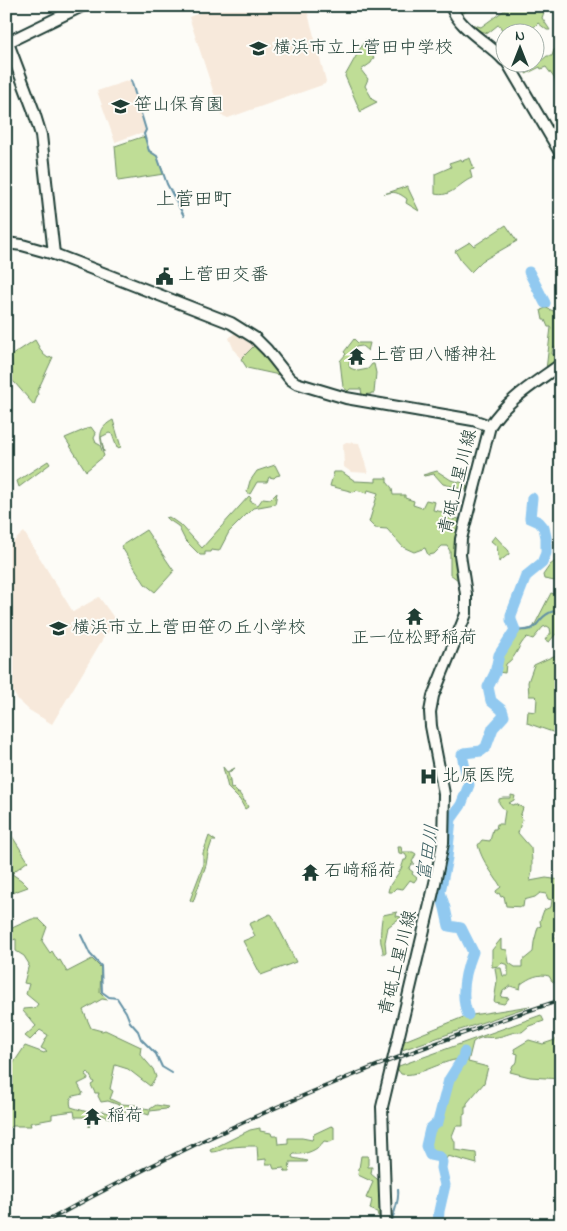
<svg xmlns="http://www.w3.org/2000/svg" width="567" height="1231" viewBox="0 0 567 1231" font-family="'Indie Flower','Klee One',sans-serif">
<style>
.built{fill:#f7e9db}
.green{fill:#bfdd96;stroke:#6f8d65}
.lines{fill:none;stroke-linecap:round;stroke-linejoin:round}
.stream{stroke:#6391a5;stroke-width:2}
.river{stroke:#91c9f0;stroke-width:11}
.secondary-casing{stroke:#1f3d34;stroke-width:14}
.secondary{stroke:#fdfcf7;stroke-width:10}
.rail-casing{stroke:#1f3d34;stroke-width:4}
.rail{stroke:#fdfcf7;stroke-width:2;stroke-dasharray:5.5;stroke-linecap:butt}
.labels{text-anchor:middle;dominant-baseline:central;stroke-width:4;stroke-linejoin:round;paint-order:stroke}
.poi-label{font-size:18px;fill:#1f3d34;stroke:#fdfcf7;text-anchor:start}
.street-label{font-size:18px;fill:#1f3d34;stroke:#fdfcf7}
.neighbourhood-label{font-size:19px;fill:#1f3d34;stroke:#fdfcf7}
.water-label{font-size:19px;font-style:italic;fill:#3c6063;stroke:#fdfcf7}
</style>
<rect width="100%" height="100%" fill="#fdfcf7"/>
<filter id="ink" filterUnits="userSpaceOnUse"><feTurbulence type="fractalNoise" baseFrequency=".02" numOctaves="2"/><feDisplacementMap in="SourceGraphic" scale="10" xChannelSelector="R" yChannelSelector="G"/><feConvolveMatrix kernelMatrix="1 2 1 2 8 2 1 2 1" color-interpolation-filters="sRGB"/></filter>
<g filter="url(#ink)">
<g class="built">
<polygon points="217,6 306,6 326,81 325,84 228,118 221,115 189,17"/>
<polygon points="130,80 146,131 143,134 137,134 115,142 97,91"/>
<polygon points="237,331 255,345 241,359 234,350 229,338"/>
<polygon points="346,442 359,443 368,473 351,472 344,467 343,444"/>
<polygon points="24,532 73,612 99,597 117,622 104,637 52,724 29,710 18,700 13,692 6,674 6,548"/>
</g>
<g class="green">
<path d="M454 6H482L472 7 462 14H460V17L471 24 481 27 510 6H546L542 18 550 30H547L538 23C527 36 516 30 504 34L500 26 498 25 488 33 480 31 459 17Z"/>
<polygon points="365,40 369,40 370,46 374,47 371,55 374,57 371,63 361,70 368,79 365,86 373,100 377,102 363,109 361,113 345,76"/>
<polygon points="558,48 561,48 561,83 556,86 555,79 546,67 541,69 540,67 526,74 526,73 547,56 552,56 554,50"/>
<polygon points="142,137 145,138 149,150 157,156 164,174 118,181 115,146"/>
<path d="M470 158 474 169 470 170 472 178C459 183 451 198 435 194V174L451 167 449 163 461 159 462 161Z"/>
<path d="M408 186V188L419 211 406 203 407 199C398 192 394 191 384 194Z"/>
<polygon points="506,225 517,241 482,261 471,272 461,261 455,251 470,242 474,246"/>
<polygon points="546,308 561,314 561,348 553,347 552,354 561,356 561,359 546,370 551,327 548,327 545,320 543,320 541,310"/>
<polygon points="354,339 358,343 370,343 368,351 362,346 355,347 349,364 350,368 358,371 368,369 372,364 374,364 376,373 374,393 371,393 371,394 362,395 361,389 350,389 348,391 343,387 340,361 346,354 344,352"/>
<polygon points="35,340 43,354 48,358 53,357 37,392 38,394 34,405 15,383 6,376 6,359"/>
<polygon points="255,345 281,373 279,375 247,368 241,359"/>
<path d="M113 420 121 447 117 448 112 434 109 433 101 437 104 452C99 437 98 428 113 420Z"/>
<polygon points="91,427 96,434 94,438 96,443 100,445 104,456 86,471 65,438"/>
<polygon points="48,461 50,464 19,487 17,481"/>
<polygon points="275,465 280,475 276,476 274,478 269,477 267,482 257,482 250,494 247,492 250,481 257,471"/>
<polygon points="437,471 451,480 464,483 467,487 466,490 443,484 434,474 424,476 423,475"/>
<polygon points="334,472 342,472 355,481 376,482 376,478 387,478 387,482 392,488 393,495 405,495 405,498 414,501 413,505 422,508 426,500 435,502 433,510 443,512 443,514 454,520 456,518 461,520 461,577 458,580 450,574 450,551 447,546 442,546 434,554 428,555 425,548 414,552 403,547 387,529 375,528 369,522 378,493 368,490 367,493 356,490 354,492 330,486"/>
<polygon points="277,493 275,504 253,508 229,532 219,551 211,550 210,552 205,552 205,555 200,555 185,540 178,526 166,518 169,517 183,527 202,548 249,496 251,498 250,501 258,505 263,498 271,499"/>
<polygon points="146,530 174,571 155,592 145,584 121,546"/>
<polygon points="495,536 509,551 509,554 499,562 497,546 491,541"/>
<polygon points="561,557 561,579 557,578 555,581 544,579 543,575 550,565"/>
<path d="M551 593 561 596V632L556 634 549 642 545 640 549 634H551L550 628 547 626 543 627 533 639 527 637C517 646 518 656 506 664L505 673 498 672 501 656 516 632 533 628Z"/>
<polygon points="558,654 561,659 561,735 527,723 528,711 536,712 537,698 535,696 529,696 528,682 534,665"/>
<polygon points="223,767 227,772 235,768 228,773 230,780 228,781 230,781 231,789 233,788 238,793 237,794 239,793 244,800 243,801 245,801 248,807 245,809 240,800 228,788"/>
<path d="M511 795 515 796 514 800 509 803 512 805 516 804 523 808 520 817 522 819 518 833 531 848C532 860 533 870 530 881L546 878 561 880V921L554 937H561V986L552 981 549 976C539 973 529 978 521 984L520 989 510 986 503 991 501 997 509 998 504 1004 494 1002 497 981 495 968H501L503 976H508V965L502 963 499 966 492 967V950L501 939V949L507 950 509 963 515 967H522V961L533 952 534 942 538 927 541 926 540 921 544 910 551 907 552 900 548 899 546 894 540 893 535 897 524 900 523 907 506 906 504 896 501 897 499 893 497 894 496 891 501 887C493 873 482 862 478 845L482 840 490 841 493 829H496L497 824H503L505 811 499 803V799L503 798H511Z"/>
<polygon points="6,827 28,861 16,870 12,874 21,880 28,887 6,895"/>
<polygon points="209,836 216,841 212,841 208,853 206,865 193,902 190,900 203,866 203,853"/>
<path d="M398 847H401L402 852H413L416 854 412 862 415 864H412L409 869 413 872 412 874 417 878 414 882 410 880 403 889 396 888 392 892H388C389 884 395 879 399 872 402 868 402 865 404 860H406L407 857 405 854 399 853Z"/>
<path d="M397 912 396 916 401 917 388 927 385 942 386 952 383 954C383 949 382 947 381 943 380 939 381 920 383 915Z"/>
<polygon points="270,914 272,915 296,962 261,975 243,941 255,936 249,924"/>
<path d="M32 919H39L47 927 42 941 50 953 52 951 58 961 60 960 67 972 92 959 101 968 100 992 108 1000 102 999 83 1010 91 1028 102 1031 105 1030 141 1047 140 1054 153 1069 156 1077 150 1086 128 1069 115 1065 110 1089 113 1091 110 1099 121 1104 136 1105 137 1107 150 1109 156 1105 168 1107 166 1109 150 1111 149 1115 127 1108 120 1121C113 1118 107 1118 100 1114L102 1111 113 1114 116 1113 119 1105 108 1101 101 1102 98 1096 99 1093H95L91 1085 94 1083 88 1072 86 1074 88 1079 78 1084 83 1094C74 1096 68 1095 71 1107L94 1114 89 1127 90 1120 86 1117H75L74 1111 52 1114V1119L30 1123 31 1126H13L8 1128 6 1134 10 1136H6V1072L11 1067 25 1046 44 1053 47 1051 41 1048 48 1035 40 1030 30 1040 25 1036 36 1026 23 1011V1009L35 1008 38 1004 26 994 29 984 24 983 29 964 24 956 16 951V939L6 942V927L12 928Z"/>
<polygon points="530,1006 399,1051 400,1046 404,1041 466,1016"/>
<path d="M541 1015 544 1021 529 1026 522 1032C512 1031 506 1036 497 1037 487 1039 484 1034 473 1042L468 1062 488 1067 484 1083 467 1103V1106H465V1114L463 1115V1126H456L452 1136 455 1142V1150L476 1153 477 1164 448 1156 444 1162 441 1157 431 1153 428 1146 431 1130 438 1122 451 1079 465 1061V1059C444 1058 419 1078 401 1074L396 1067Z"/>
<polygon points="561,1038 561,1079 530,1077 510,1072 513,1065 517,1062 518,1054 515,1053 514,1049 529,1040 543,1044"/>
<path d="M331 1126 334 1127V1140L330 1142 324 1141C318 1150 306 1155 294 1154L292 1156 293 1158 308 1161 307 1162H290L289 1172H285L284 1168 274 1169 272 1164H266V1159L258 1160 257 1146C247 1146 237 1146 227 1148 219 1150 219 1152 211 1152L210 1150 250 1130 260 1128V1131L271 1133 272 1136H277L278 1144 288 1143V1138H302L312 1140 314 1134Z"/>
<polygon points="361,1156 368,1156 368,1167 372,1167 371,1174 383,1184 382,1217 378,1216 377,1212 370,1209 372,1200 366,1198 373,1182 358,1175"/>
</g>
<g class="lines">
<g class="stream">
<polyline points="131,80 146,130 144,134 149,151 157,156 167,184 184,216"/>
<path d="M515 630C543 632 532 622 549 613 552 611 557 611 561 610"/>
<polyline points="81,935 90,954 101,966 102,992 109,997 117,998 126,1012 130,1022 138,1031 141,1039 156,1054 162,1067 172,1073"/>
<path d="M391 1225C393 1212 400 1202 398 1189"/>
</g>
<g class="river">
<polyline points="529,272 545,303"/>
<path d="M468 1015C460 996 465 972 473 952L461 928 449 926 445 908 440 892 447 858 451 819 461 805 469 785 462 755 464 753 481 751 486 747 493 728 504 716 502 710 491 701 488 687 495 673 499 655 515 630 511 620V615L526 576 542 563 546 553V537L544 528 539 522 530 518 532 498"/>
<polyline points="438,1225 439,1211 445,1185 441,1168 442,1162 440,1157 430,1155 426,1146 430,1129 438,1122 449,1080 463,1058 464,1052"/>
</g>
<defs>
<g id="secondary">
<path d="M451 6C459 29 489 43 504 60"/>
<polyline points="6,43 82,6"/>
<polyline points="8,43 33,109 41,135 54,254"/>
<polyline points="507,62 561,154"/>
<polyline points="6,243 22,245 54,254 231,323 255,338 267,350 290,379 296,383 346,398 473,420 490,426"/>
<path d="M386 1225 382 1107 435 883 443 843 444 794 431 726 430 712 433 696 466 614V594L460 555 461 539 490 426C506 400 537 382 561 364"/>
</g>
</defs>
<use href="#secondary" class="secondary-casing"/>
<use href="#secondary" class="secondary"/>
<defs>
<path id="rail" d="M40 1225C205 1132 381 1058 561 1000"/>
</defs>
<use href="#rail" class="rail-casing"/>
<use href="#rail" class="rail"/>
</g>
</g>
<defs>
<symbol id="school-bare" viewBox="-9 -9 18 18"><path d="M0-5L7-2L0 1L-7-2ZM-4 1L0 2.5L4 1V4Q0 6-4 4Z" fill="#1f3d34" stroke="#fdfcf7" stroke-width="2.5" paint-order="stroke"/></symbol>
<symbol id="civic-bare" viewBox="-9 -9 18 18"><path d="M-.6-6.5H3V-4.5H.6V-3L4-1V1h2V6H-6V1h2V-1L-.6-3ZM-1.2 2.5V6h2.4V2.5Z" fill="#1f3d34" stroke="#fdfcf7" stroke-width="2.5" paint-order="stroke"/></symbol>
<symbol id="temple-bare" viewBox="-9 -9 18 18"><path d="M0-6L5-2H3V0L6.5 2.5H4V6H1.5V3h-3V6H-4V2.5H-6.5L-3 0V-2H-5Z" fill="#1f3d34" stroke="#fdfcf7" stroke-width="2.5" paint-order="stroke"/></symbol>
<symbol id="hospital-bare" viewBox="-9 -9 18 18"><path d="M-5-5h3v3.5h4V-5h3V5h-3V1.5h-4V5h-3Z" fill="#1f3d34" stroke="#fdfcf7" stroke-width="2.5" paint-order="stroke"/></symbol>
</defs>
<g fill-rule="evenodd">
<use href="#school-bare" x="246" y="36" width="25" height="25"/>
<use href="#school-bare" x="108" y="94" width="25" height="25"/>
<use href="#civic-bare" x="152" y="264" width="25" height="25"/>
<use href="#temple-bare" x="344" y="344" width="25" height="25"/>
<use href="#temple-bare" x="402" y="604" width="25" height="25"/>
<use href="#school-bare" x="46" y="616" width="25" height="25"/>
<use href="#hospital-bare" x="416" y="764" width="25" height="25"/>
<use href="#temple-bare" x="298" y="860" width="25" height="25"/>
<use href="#temple-bare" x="80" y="1104" width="25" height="25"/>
</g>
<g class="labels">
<g class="poi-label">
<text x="273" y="49">横浜市立上菅田中学校</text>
<text x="134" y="106">笹山保育園</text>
<text x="178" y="276">上菅田交番</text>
<text x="371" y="356">上菅田八幡神社</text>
<text x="72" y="629">横浜市立上菅田笹の丘小学校</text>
<text x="414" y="639" text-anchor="middle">正一位松野稲荷</text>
<text x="442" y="777">北原医院</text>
<text x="324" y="872">石﨑稲荷</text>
<text x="107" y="1117">稲荷</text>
</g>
<g class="street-label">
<text transform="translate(459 482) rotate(-76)">青砥上星川線</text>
<text transform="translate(399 963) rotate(-76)">青砥上星川線</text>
</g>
<g class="neighbourhood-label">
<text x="194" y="200">上菅田町</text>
</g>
<g class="water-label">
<text transform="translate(429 853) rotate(-81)">富田川</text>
</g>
</g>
<rect width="567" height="1231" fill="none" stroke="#fdfcf7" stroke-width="25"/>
<rect x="12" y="12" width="542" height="1206" fill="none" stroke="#1f3d34" stroke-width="2" filter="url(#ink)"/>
<g transform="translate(520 48)"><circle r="24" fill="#fdfcf7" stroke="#a4b0a9"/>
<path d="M0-4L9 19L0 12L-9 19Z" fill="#1f3d34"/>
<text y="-8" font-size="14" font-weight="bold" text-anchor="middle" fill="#1f3d34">N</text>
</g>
</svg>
